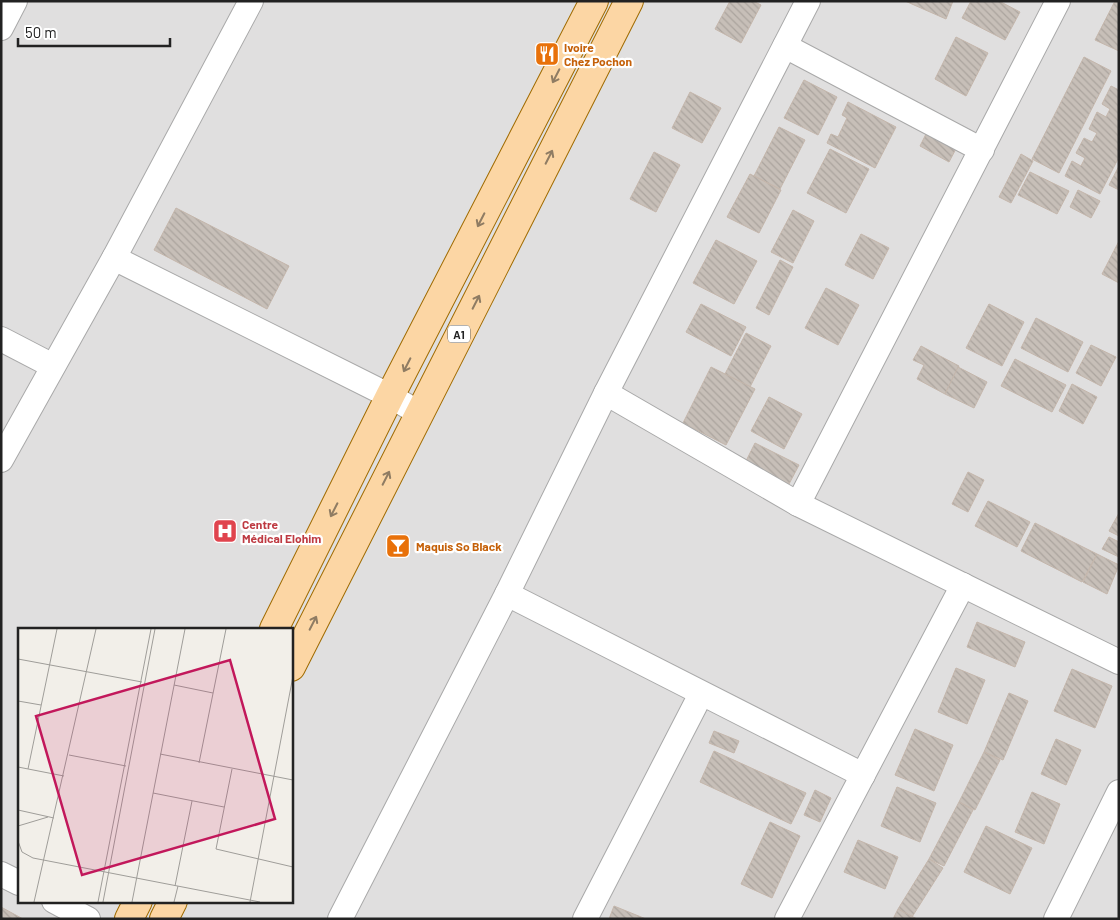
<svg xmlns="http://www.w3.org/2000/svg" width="1120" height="920" viewBox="0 0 1120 920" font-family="Barlow,sans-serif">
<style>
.residential{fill:#e0dfdf;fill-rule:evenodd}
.building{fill:url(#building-back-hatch);stroke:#c4b6ab}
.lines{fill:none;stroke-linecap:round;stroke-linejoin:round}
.minor-casing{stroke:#a9a9a9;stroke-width:26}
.major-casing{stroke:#a06b00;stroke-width:30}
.minor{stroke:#fff;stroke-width:24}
.major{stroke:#fcd6a4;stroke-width:28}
.oneway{stroke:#8f7c63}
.labels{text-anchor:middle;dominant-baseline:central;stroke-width:4.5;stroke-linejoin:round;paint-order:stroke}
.shield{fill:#fff;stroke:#646464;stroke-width:1}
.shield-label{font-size:11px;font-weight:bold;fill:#222}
.food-label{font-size:12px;font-weight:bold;fill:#c56008;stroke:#fff;text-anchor:start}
.health-label{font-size:12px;font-weight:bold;fill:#be3a42;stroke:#fff;text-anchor:start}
.inset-road{fill:none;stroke:#9f9d99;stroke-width:1}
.view{fill:#c2185b;fill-opacity:0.15;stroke:#c2185b;stroke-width:2.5}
.inset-edge{fill:none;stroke:#222;stroke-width:2.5}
</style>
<defs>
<pattern id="building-back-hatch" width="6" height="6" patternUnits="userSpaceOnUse" patternTransform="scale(1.25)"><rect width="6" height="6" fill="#c7bfb8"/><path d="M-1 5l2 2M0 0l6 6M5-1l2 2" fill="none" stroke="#aba49e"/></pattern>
</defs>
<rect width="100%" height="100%" fill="#f2efe9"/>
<path class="residential" d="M1 1H1119V919H1ZM19 629H291V901H19Z"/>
<g class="building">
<polygon points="730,1 753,1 761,5 741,43 715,29"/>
<polygon points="905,1 953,1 946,19"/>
<polygon points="971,1 999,1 1020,12 1005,40 962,18"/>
<polygon points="1115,1 1119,1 1119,51 1095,40"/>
<polygon points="956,37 988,53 966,96 935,79"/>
<polygon points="1084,57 1111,71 1059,173 1032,159"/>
<polygon points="804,80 837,97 818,135 784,118"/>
<polygon points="1111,86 1119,90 1119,157 1100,194 1065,176 1072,161 1081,166 1085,158 1076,153 1084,138 1092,142 1097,133 1089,129 1097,112 1106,117 1110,109 1102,104"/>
<polygon points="690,92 721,108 702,143 672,128"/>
<polygon points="848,102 896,127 875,168 827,143 831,134 838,137 847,118 842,115"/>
<polygon points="779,127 805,140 780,189 754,176"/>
<polygon points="928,130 958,145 949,162 920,146"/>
<polygon points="830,149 869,169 846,213 807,193"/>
<polygon points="654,152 680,165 656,212 630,199"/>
<polygon points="1021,154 1033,161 1011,203 999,197"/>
<polygon points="1119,166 1119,190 1109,185"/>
<polygon points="1030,172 1069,191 1057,214 1018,195"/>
<polygon points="750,174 781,190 759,233 727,217"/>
<polygon points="1078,190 1100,201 1091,218 1070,207"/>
<polygon points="176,208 289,266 267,309 154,250"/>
<polygon points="793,210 814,221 793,263 771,252"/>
<polygon points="861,234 889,248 873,279 845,265"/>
<polygon points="716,240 757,261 734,304 693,283"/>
<polygon points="1119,241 1119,283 1102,274"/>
<polygon points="780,260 793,267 769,315 756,308"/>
<polygon points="826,288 859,305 838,345 805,328"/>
<polygon points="701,304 746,327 731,356 686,332"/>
<polygon points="989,304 1024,322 1002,366 966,348"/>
<polygon points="1036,318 1083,342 1068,372 1021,348"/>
<polygon points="746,333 771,346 750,387 725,374"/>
<polygon points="1091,345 1116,357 1101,386 1076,373"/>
<polygon points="921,346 959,366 945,394 917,379 924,365 913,360"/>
<polygon points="1015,359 1066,385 1052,412 1001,386"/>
<polygon points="711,367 755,389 726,445 683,423"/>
<polygon points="958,367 987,382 974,408 945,394"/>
<polygon points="1072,384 1097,397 1083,424 1059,411"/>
<polygon points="769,397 802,414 784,449 751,431"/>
<polygon points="755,443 799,465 789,484 746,461"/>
<polygon points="968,472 984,480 968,512 952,504"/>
<polygon points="988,501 1030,522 1017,547 975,526"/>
<polygon points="1119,513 1119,536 1109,531"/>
<polygon points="1035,523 1097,554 1082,582 1021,551"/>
<polygon points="1109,537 1119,542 1119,557 1102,549"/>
<polygon points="1097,554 1119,565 1107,594 1083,582"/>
<polygon points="977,622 1025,642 1015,667 967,647"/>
<polygon points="956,668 985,680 967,724 938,712"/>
<polygon points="1072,669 1112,686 1095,728 1054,711"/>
<polygon points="1009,693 1028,701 1003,760 984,752"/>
<polygon points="915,729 953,745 934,791 895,775"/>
<polygon points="714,731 739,741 734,753 709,743"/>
<polygon points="1056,739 1081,750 1066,785 1041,774"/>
<polygon points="714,751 806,793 791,824 700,782"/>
<polygon points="984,752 1000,760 975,810 959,802"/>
<polygon points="897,787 936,803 920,842 881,826"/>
<polygon points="815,790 831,798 820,822 804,815"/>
<polygon points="1032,792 1060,804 1044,844 1015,832"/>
<polygon points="959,802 973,810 944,866 929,859"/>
<polygon points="770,822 800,836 772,898 741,884"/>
<polygon points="986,826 1032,848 1010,894 964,872"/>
<polygon points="858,840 898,857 885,889 844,872"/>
<polygon points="929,859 943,868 912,917 898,909"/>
<polygon points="614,906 646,919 609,919"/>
<polygon points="1,907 23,919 1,919"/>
<polygon points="898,909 917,919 893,919"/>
</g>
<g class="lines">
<defs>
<g id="minor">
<polyline points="1,28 15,1"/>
<polyline points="785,46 982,150"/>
<polyline points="114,258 390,396 419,413"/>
<polyline points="1,339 53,366"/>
<polyline points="606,393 798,504 1119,662"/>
<polyline points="1,460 114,258 251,1"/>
<polyline points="798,504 1058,1"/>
<polyline points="507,594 863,775"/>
<polyline points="1,874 19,883"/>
<polyline points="54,901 88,919"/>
<polyline points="340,919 507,594 606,393 808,1"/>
<polyline points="585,919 701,694"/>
<polyline points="787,919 963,585"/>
<polyline points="1056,919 1119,792"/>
</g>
<g id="major">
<polyline points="274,629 390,396 594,1"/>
<polyline points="291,667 629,1"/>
<polyline points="129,919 138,901"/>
<polyline points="164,919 173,901"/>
</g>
</defs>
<use href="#minor" class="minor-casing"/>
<use href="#major" class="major-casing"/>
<use href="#minor" class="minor"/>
<use href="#major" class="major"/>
</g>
<defs><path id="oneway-shaft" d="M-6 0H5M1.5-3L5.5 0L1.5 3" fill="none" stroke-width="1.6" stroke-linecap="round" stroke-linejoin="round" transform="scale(1.25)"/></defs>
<g class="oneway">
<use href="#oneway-shaft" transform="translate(556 76) rotate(117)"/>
<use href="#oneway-shaft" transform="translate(549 157) rotate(-63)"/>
<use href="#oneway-shaft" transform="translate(481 220) rotate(117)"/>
<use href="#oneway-shaft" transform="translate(476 302) rotate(-63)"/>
<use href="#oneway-shaft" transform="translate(407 365) rotate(117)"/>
<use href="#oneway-shaft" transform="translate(386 478) rotate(-63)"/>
<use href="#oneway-shaft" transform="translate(334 510) rotate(117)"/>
<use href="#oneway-shaft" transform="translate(313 623) rotate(-63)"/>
</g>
<defs>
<symbol id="restaurant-square" viewBox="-11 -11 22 22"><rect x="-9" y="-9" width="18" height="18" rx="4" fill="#e8710a" stroke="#fff"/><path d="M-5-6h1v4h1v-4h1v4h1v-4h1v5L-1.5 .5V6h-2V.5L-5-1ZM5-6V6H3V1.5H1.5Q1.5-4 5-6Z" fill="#fff"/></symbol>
<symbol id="hospital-square" viewBox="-11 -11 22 22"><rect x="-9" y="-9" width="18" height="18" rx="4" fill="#e0444e" stroke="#fff"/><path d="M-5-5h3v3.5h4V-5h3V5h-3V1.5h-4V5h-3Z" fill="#fff"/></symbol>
<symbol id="bar-square" viewBox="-11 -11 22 22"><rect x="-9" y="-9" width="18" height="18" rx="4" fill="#e8710a" stroke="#fff"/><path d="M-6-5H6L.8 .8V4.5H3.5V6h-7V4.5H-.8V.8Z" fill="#fff"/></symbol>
</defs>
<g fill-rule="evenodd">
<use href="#restaurant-square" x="533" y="40" width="28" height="28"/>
<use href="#hospital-square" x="211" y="517" width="28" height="28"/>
<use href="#bar-square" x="384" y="532" width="28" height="28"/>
</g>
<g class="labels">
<rect class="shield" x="448" y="325.5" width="22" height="17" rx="4"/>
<g class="shield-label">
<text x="459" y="334">A1</text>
</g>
<g class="food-label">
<text x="564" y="47">Ivoire<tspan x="564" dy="14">Chez Pochon</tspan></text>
<text x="416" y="546">Maquis So Black</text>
</g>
<g class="health-label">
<text x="242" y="524">Centre<tspan x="242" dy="14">Médical Elohim</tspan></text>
</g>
</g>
<g transform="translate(18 628)">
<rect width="275" height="275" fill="#f2efe9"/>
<path class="inset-road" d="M0 31 124 54M156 57 195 65M0 73 23 77M142 126 275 152M51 127 108 138M181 135 208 1M0 139 46 148M10 141 39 1M214 141 198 221 275 239M135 165 206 179M0 182 36 190M0 198 30 189M0 213 4 224 15 230 242 274M157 258 174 173M16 274 78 1M80 274 133 1M85 274 137 1M114 274 167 1M156 274 160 258M232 274 275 48"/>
<path class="view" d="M212 32 257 191 64 247 18 88Z"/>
<rect width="275" height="275" class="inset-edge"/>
</g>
<rect width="1120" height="920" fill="none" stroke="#222222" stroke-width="5"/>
<path d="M18 38v8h152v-8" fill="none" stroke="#222222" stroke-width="2.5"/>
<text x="25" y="38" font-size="15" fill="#222222" stroke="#ffffff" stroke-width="4" paint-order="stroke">50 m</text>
</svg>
